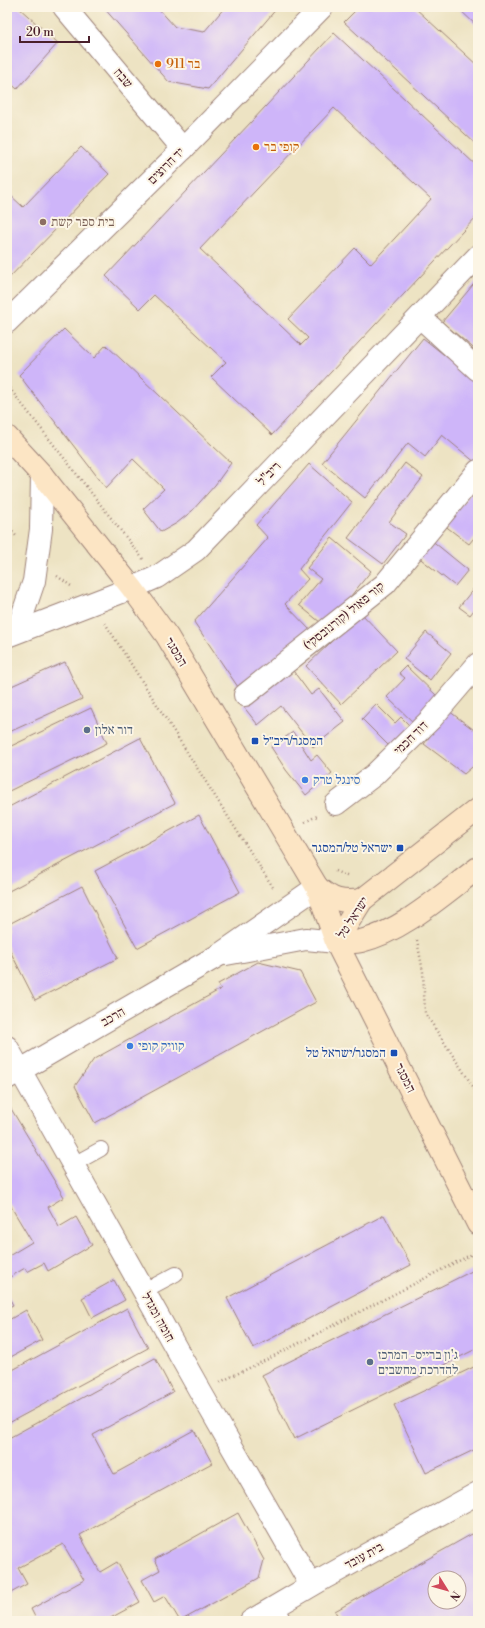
<svg xmlns="http://www.w3.org/2000/svg" width="485" height="1628" viewBox="0 0 485 1628" font-family="'Libre Bodoni','Frank Ruhl Libre',serif">
<style>
.building{fill:#ceb5f9;fill-rule:evenodd}
.lines{fill:none;stroke-linecap:round;stroke-linejoin:round}
.lane-casing{stroke:#9c8177;stroke-width:16}
.street-casing{stroke:#9c8177;stroke-width:24}
.secondary-casing{stroke:#9c8177;stroke-width:24}
.path{stroke:#9c8177;stroke-width:2.5;stroke-dasharray:1 3;stroke-linecap:butt}
.lane{stroke:#fff;stroke-width:14}
.street{stroke:#fff;stroke-width:22}
.secondary{stroke:#fce5c4;stroke-width:22}
.food-dot{fill:#e8710a;stroke:#fcf5e5;stroke-width:1.5}
.education-dot{fill:#8d6e63;stroke:#fcf5e5;stroke-width:1.5}
.service-dot{fill:#5c6f8a;stroke:#fcf5e5;stroke-width:1.5}
.transit-dot{fill:#1a4fb4;stroke:#fcf5e5;stroke-width:1.5}
.shop-dot{fill:#3f7fe0;stroke:#fcf5e5;stroke-width:1.5}
.labels{text-anchor:middle;dominant-baseline:central;stroke-width:4;stroke-linejoin:round;paint-order:stroke}
.food-label{font-size:13px;fill:#c56008;stroke:#fcf5e5;text-anchor:start}
.street-label{font-size:13px;fill:#4a1f2b;stroke:#fcf5e5}
.education-label{font-size:13px;fill:#785e54;stroke:#fcf5e5;text-anchor:start}
.service-label{font-size:13px;fill:#4e5e75;stroke:#fcf5e5;text-anchor:start}
.transit-label{font-size:13px;fill:#164399;stroke:#fcf5e5;text-anchor:end}
.shop-label{font-size:13px;fill:#366cbe;stroke:#fcf5e5;text-anchor:start}
</style>
<rect width="100%" height="100%" fill="#fcf5e5"/>
<filter id="ink" filterUnits="userSpaceOnUse"><feTurbulence type="fractalNoise" baseFrequency=".025" numOctaves="2"/><feDisplacementMap in="SourceGraphic" scale="8" xChannelSelector="R" yChannelSelector="G"/><feConvolveMatrix kernelMatrix="1 2 1 2 8 2 1 2 1" color-interpolation-filters="sRGB"/></filter>
<filter id="wash" filterUnits="userSpaceOnUse"><feTurbulence type="fractalNoise" baseFrequency=".012" numOctaves="4" result="noise"/><feDisplacementMap in="SourceGraphic" scale="16" xChannelSelector="R" yChannelSelector="G"/><feGaussianBlur stdDeviation="0.9" result="paint"/><feColorMatrix in="noise" values="0 0 0 0 0 0 0 0 0 0 0 0 0 0 0 0 0 1.4 0 .05"/><feComposite in="paint" operator="in"/></filter>
<g filter="url(#wash)">
<rect width="100%" height="100%" fill="#ede3c3"/>
<g id="blocks">
<g class="building">
<polygon points="7,7 18,7 58,43 17,89 7,80"/>
<polygon points="103,7 157,7 175,27 204,32 225,7 278,7 208,89 169,82"/>
<polygon points="359,7 414,7 478,66 478,146 344,22"/>
<polygon points="457,7 478,7 478,27"/>
<path d="M334 33 478 167V215L272 435 211 377 226 362 154 295 140 309 106 276 252 121ZM334 108 431 199 371 264 355 248 288 319 308 338 301 345 200 249Z"/>
<polygon points="81,147 109,174 7,280 7,192 23,207"/>
<polygon points="478,279 478,352 442,322"/>
<polygon points="64,329 94,358 106,345 231,463 215,485 192,511 177,523 161,532 143,509 164,489 133,459 106,488 19,375"/>
<polygon points="423,338 478,382 478,460 476,463 442,435 425,457 408,443 365,498 322,463"/>
<polygon points="405,463 423,477 389,522 406,534 383,564 348,538"/>
<polygon points="309,464 352,502 299,569 308,579 285,604 311,631 238,687 194,622 268,538 256,525"/>
<polygon points="478,484 478,533 469,544 444,525"/>
<polygon points="332,538 371,571 326,627 299,605 321,579 307,568"/>
<polygon points="430,539 468,570 455,586 417,556"/>
<polygon points="478,583 478,605 470,615 459,607"/>
<polygon points="361,613 397,651 341,704 306,666"/>
<polygon points="426,632 451,653 430,680 404,659"/>
<polygon points="65,662 82,699 7,733 7,688"/>
<polygon points="406,666 438,697 417,726 387,697 405,678 399,673"/>
<polygon points="291,668 311,695 319,689 345,722 313,747 281,706 258,725 243,706"/>
<polygon points="376,704 395,723 401,717 413,729 393,750 362,719"/>
<polygon points="91,708 107,743 7,792 7,748"/>
<polygon points="449,711 478,733 478,762 464,774 424,744"/>
<polygon points="293,732 311,760 317,755 332,773 306,795 286,770 271,747"/>
<polygon points="140,738 175,803 7,892 7,808"/>
<polygon points="199,815 240,892 137,948 95,871"/>
<polygon points="82,886 118,958 35,1000 7,945 7,925"/>
<polygon points="258,962 300,972 316,1002 95,1123 75,1086 94,1059 221,989 218,984"/>
<polygon points="7,1102 64,1197 48,1207 59,1227 76,1217 92,1245 48,1271 44,1263 27,1272 25,1268 10,1277 7,1272 7,1257 32,1242 7,1200"/>
<polygon points="384,1215 411,1265 253,1348 227,1298"/>
<polygon points="478,1268 478,1348 294,1439 262,1375"/>
<polygon points="114,1280 125,1300 92,1318 82,1298"/>
<polygon points="7,1294 13,1305 7,1308"/>
<polygon points="127,1308 148,1348 7,1424 7,1373"/>
<polygon points="26,1310 42,1340 7,1359 7,1321"/>
<polygon points="155,1358 173,1392 93,1435 114,1474 194,1430 212,1463 80,1535 100,1572 117,1562 140,1602 105,1621 37,1621 31,1609 84,1580 63,1544 18,1568 27,1584 7,1595 7,1439"/>
<polygon points="478,1365 478,1448 426,1473 394,1405"/>
<polygon points="238,1513 264,1560 259,1578 180,1621 165,1596 154,1602 142,1580 160,1570 155,1559"/>
<path d="M472 1534 478 1538V1621H340L335 1611ZM435 1578H459V1602H435Z"/>
</g>
</g>
</g>
<g filter="url(#ink)">
<use href="#blocks" fill-opacity="0" stroke="#9c8177" stroke-width="1"/>
<g class="lines">
<defs>
<g id="lane">
<polyline points="72,1165 101,1149"/>
<polyline points="144,1291 176,1274"/>
<polyline points="277,1606 285,1621"/>
</g>
<g id="street">
<polyline points="64,7 183,149"/>
<polyline points="420,317 478,370"/>
<polyline points="7,322 183,149 322,7"/>
<polyline points="17,631 34,581 41,529 42,475"/>
<polyline points="7,636 132,588 157,577 196,550 478,256"/>
<polyline points="245,695 385,584 478,471"/>
<polyline points="336,804 374,775 431,719 478,664"/>
<polyline points="226,954 306,939 336,942"/>
<polyline points="7,1047 200,1391 311,1585"/>
<polyline points="7,1078 219,955 317,887"/>
<polyline points="251,1621 326,1577 478,1493"/>
</g>
<g id="secondary">
<polyline points="7,437 42,475 132,588 167,636 317,887 336,942 478,1224"/>
<path d="M317 887C332 900 341 903 362 900"/>
<polyline points="336,942 362,900 478,809"/>
<path d="M336 942C344 941 353 943 361 941 403 931 443 894 478 868"/>
</g>
</defs>
<use href="#lane" class="lane-casing"/>
<use href="#street" class="street-casing"/>
<use href="#secondary" class="secondary-casing"/>
<g class="path">
<polyline points="7,385 143,559"/>
<polyline points="7,526 17,537"/>
<polyline points="57,576 71,586"/>
<polyline points="105,623 274,889"/>
<polyline points="305,822 317,816"/>
<polyline points="335,871 349,877"/>
<polyline points="417,940 423,972 425,1013 478,1094"/>
<polyline points="220,1382 268,1359 478,1251"/>
</g>
<use href="#lane" class="lane"/>
<use href="#street" class="street"/>
<use href="#secondary" class="secondary"/>
</g>
</g>
<g class="food-dot">
<circle cx="158" cy="64" r="4"/>
<circle cx="256" cy="147" r="4"/>
</g>
<circle class="education-dot" cx="43" cy="222" r="4"/>
<g class="service-dot">
<circle cx="87" cy="730" r="4"/>
<circle cx="370" cy="1362" r="4"/>
</g>
<g class="transit-dot">
<rect x="251" y="737" width="8" height="8" rx="2"/>
<rect x="396" y="844" width="8" height="8" rx="2"/>
<rect x="390" y="1049" width="8" height="8" rx="2"/>
</g>
<g class="shop-dot">
<circle cx="305" cy="780" r="4"/>
<circle cx="130" cy="1046" r="4"/>
</g>
<g class="labels">
<g class="food-label">
<text x="166" y="64">בר 911</text>
<text x="264" y="147">קופי בר</text>
</g>
<g class="street-label">
<text transform="translate(123 78) rotate(50)">שבח</text>
<text transform="translate(166 166) rotate(-45)">יד חרוצים</text>
<text transform="translate(269 474) rotate(-46)">ריב"ל</text>
<text transform="translate(344 616) rotate(-39)">קור פאול (קורנובסקי)</text>
<text transform="translate(176 652) rotate(59)">המסגר</text>
<text transform="translate(411 738) rotate(-45)">דוד חכמי</text>
<text transform="translate(353 918) rotate(-57)">ישראל טל</text>
<text transform="translate(113 1017) rotate(-30)">הרכב</text>
<text transform="translate(405 1078) rotate(63)">המסגר</text>
<text transform="translate(158 1317) rotate(61)">חומה ומגדל</text>
<text transform="translate(364 1556) rotate(-29)">בית עובד</text>
</g>
<g class="education-label">
<text x="51" y="222">בית ספר קשת</text>
</g>
<g class="service-label">
<text x="95" y="730">דור אלון</text>
<text x="378" y="1355">ג'ון ברייס- המרכז<tspan x="378" dy="15">להדרכת מחשבים</tspan></text>
</g>
<g class="transit-label">
<text x="263" y="741" text-anchor="start">המסגר/ריב״ל</text>
<text x="392" y="848">ישראל טל/המסגר</text>
<text x="386" y="1053">המסגר/ישראל טל</text>
</g>
<g class="shop-label">
<text x="313" y="780">סינגל טרק</text>
<text x="138" y="1046">קוויק קופי</text>
</g>
</g>
<rect width="485" height="1628" fill="none" stroke="#fcf5e5" stroke-width="24"/>
<g transform="translate(447 1590) rotate(127)"><circle r="19" fill="#fcf5e5" stroke="#b59f9b"/>
<path d="M0-3L7 15L0 10L-7 15Z" fill="#d1495b"/>
<text y="-6" font-size="11" font-weight="bold" text-anchor="middle" fill="#4a1f2b">N</text>
</g>
<path d="M20 36v6h69v-6" fill="none" stroke="#4a1f2b" stroke-width="2"/>
<text x="26" y="36" font-size="12" fill="#4a1f2b" stroke="#fcf5e5" stroke-width="3" paint-order="stroke">20 m</text>
</svg>
